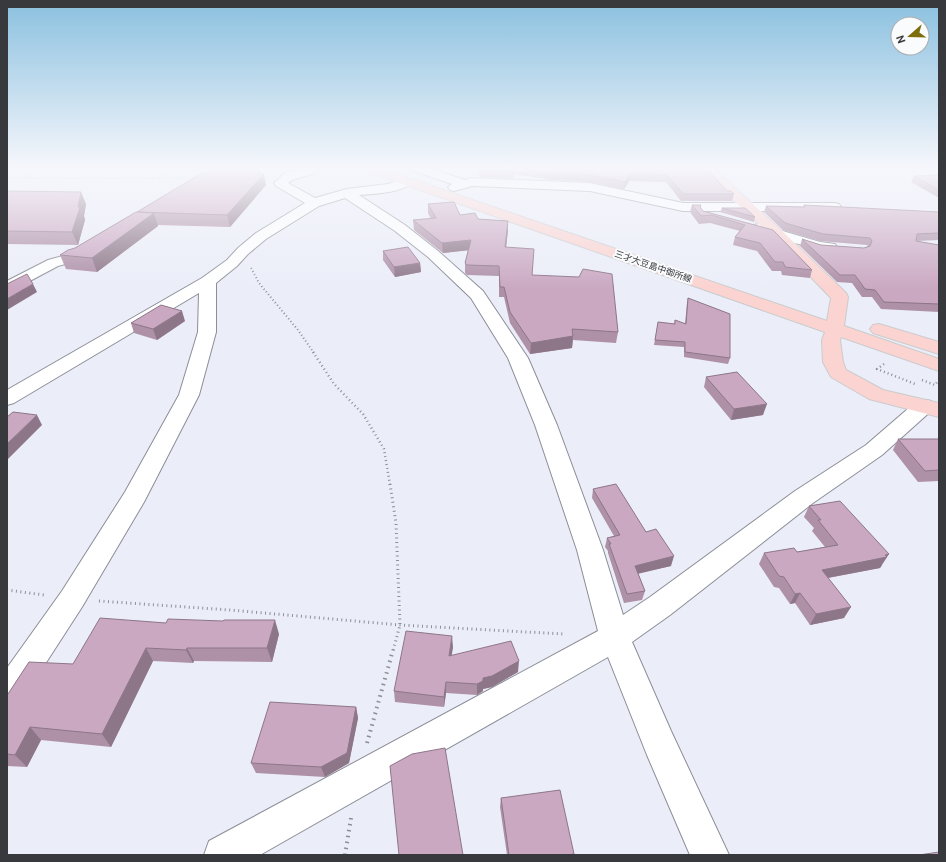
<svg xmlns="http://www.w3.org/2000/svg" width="946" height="862" viewBox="0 0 946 862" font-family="Overpass,'Noto Sans JP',sans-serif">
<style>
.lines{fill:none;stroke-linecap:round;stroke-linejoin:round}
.minor-casing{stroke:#8b8e97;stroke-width:2}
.major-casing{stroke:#cbcccd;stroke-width:2}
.path-far4{stroke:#8e8f96;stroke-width:1.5;stroke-dasharray:0.5 2;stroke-linecap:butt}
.path-far3{stroke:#8e8f96;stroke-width:2;stroke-dasharray:1 2.5;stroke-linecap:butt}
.path-far2{stroke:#8e8f96;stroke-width:2.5;stroke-dasharray:1 3;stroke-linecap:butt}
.path-far1{stroke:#8e8f96;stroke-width:3;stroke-dasharray:1 3.5;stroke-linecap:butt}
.path{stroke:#8e8f96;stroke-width:4;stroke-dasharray:1.5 4.5;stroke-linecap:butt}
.minor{fill:#fff;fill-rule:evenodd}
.major{fill:#fbd3d0;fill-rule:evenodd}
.wall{fill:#ae90a7}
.shaded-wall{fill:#8d7688}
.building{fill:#caa8c2;stroke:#8d7688}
.labels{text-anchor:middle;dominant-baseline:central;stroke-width:4;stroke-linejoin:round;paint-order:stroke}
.far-street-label{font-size:9px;fill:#38393d;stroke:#fafbfd}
</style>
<rect width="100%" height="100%" fill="#ebedf8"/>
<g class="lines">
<defs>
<g id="minor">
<path d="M306 168H319C312 178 298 175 288 183L315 198 347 189 388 184 406 178 410 179 412 182C404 193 372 194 359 195L405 225 438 251 483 291 528 358 557 425 603 550 623 615 650 597 795 491 866 445 917 401 924 400 931 401 935 406 931 411 882 455 813 503 670 615 632 642 671 731 729 855H690L647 755 608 657 260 855H204L209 841 598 631 577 550 535 425 508 358 471 298 428 257 395 231 345 198 319 206 266 239 248 254 237 266 216 283V332L199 395 144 502 82 607 18 706 7 710V668L62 591 125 492 179 395 198 332 199 293 14 403 7 405V390L202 278 227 260 238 248 256 233 305 203 276 186 274 183 286 172Z"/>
<polygon points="409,168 428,168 465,180 471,178 590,183 683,203 834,203 839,204 841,207 839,210 834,211 683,211 590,191 472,186 454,191 450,190 448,187 452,184 411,170"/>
<polygon points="759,224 820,242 835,244 837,247 835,250 830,251 819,250 754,231 752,228 754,225"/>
<polygon points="89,244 94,245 96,248 80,260 58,266 13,290 7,292 7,281 48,260 70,254 84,245"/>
</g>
<g id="major">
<polygon points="361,168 379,168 827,321 831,298 771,236 700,168 713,168 781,230 846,293 848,297 844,326 939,359 939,371 841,337 840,340 843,362 846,370 883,390 939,403 939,417 869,399 831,377 823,362 822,340 825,332 363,170"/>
<polygon points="879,324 939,342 939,354 873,333 870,329 873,325"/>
</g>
</defs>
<use href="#minor" class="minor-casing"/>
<use href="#major" class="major-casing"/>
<g class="path-far4">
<polyline points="7,178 194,178"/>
<polyline points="27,178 39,168"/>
<polyline points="158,178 169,168"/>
</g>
<polyline class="path-far3" points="251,268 259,283 298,330 314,353"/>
<g class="path-far2">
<polyline points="313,352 334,384 363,414 384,449 390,485"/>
<polyline points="884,364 877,369 915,384"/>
<polyline points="922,380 935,385 938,381"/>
</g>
<g class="path-far1">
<polyline points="390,484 396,523 400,625 393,651"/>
<polyline points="7,590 44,595"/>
<polyline points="99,601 230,610 400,625 564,634"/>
</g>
<g class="path">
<polyline points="367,743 393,650"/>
<polyline points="345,855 351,818"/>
</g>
<use href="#minor" class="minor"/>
<use href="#major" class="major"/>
</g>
<g class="wall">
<polygon points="476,168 706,168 727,191 734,194 732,201 681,201 666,182 629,181 624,189 590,182 552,180 514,174 513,178 480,177"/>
<polygon points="260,170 260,174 266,185 230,227 158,225 158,226 97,272 66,269 60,255 75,248 137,212"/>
<polygon points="939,175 939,198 911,182 914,176"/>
<polygon points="7,191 86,204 84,216 85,220 78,245 7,244"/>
<polygon points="428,204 460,215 478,219 508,230 506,247 532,275 618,332 616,343 573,340 572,348 530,354 510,323 504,297 499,297 499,276 467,275 465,273 465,263 468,250 443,253 414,230 413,220 431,219 428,213"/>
<polygon points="692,205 700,207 703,211 773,230 812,270 810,278 782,275 781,271 772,271 757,251 733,245 735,237 740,231 710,223 699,224 690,212"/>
<polygon points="804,205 939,212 939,240 916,241 939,245 939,312 881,309 872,297 862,297 852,283 837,282 800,246 802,239 821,245 864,248 868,246 867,245 820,241 783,230 764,212 766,206 803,207"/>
<polygon points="722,208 755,217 754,222 720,212"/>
<polygon points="383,251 420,263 421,272 395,277 383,260"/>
<polygon points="688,298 730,358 728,364 684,357 684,347 654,345 658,322 674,324 675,320 685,324 687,303"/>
<polygon points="185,321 157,340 134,333 131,323"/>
<polygon points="706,377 763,415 731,420 704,387"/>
<polygon points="898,439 939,439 939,481 918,482 893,450"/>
<polygon points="593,489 646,532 671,566 638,573 645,591 642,600 624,603 608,553 608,551 605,547 607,538 614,536 592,498"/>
<polygon points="809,506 882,565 880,568 828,578 844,618 810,625 795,603 790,604 779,588 774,587 759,564 764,553 797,552 825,547 812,531 814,528 804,517"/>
<polygon points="166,623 279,634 272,662 194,661 193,663 153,661 111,747 41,740 27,767 7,766 7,694 73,664"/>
<polygon points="453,647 451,656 518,672 492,687 483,689 483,691 477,695 446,693 444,707 395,702 394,691"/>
<polygon points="356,707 358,718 349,763 325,777 256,773 251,763"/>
<polygon points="501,798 574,854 573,855 507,855 500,807"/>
</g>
<g class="shaded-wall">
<polygon points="260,170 261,177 264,174 266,185 230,227 227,215"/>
<polygon points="630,174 629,181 624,189 625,182"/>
<polygon points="81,192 86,204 84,216 85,220 78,245 72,232"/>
<polygon points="154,213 158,226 97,272 92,258"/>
<polygon points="508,221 508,230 505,257 505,247"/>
<polygon points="471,240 471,250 443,253 442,243"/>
<polygon points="420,263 421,272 395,277 394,267"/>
<polygon points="33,284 37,292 7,310 7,299"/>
<polygon points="182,311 185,321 157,340 153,329"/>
<polygon points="573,336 572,348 530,354 531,343"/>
<polygon points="767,404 763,415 731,420 734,409"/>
<polygon points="37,415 42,425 7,460 7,444"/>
<polygon points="889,554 880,568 816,580 822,570"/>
<polygon points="674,556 671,566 633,575 635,566"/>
<polygon points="800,593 795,603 790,604 795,594"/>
<polygon points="851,607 844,618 810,625 816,614"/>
<polygon points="275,620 279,634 272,662 267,648"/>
<polygon points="452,636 453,647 450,667 449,656"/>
<polygon points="146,648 153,661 111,747 102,734"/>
<polygon points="187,648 194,661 193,663 186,650"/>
<polygon points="519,661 518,672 492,687 483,689 483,691 477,695 477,684 483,678"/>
<polygon points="446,682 446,693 444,707 444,697"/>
<polygon points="356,707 358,718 349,763 325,777 321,767"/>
<polygon points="30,727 41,740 27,767 15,755"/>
</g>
<g class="building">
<polygon points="479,168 514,168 513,171 480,170"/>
<polygon points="518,168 706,168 727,191 731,191 734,194 683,194 667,175 630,174 625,182 591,175 552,173"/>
<polygon points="210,170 260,170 257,174 264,174 227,215 137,212 202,173 208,173"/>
<polygon points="939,175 939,190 914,176"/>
<polygon points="7,191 81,192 78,207 80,207 72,232 7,231"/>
<polygon points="454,202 460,215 475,213 478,219 508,221 505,247 534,249 532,275 579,277 583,269 612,274 618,332 572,329 573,336 531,343 510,312 504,287 500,287 499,266 467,265 465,263 471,240 442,243 413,220 436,218 428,204"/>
<polygon points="692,205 701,205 700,207 703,211 773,230 812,270 785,267 783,262 775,262 760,243 735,237 745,225 712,215 701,216"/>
<polygon points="804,205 939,212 939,233 917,234 916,241 939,245 939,304 884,302 875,290 865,289 855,275 840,275 802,239 821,245 864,248 870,246 872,241 870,238 823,234 785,223 766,206 805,207"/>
<polygon points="722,208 745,208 755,217"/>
<polygon points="136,212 154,213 92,258 60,255 68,250 75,248"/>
<polygon points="408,247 420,263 394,267 383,251"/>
<polygon points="27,274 33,284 7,299 7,284"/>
<polygon points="688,298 730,314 730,358 685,352 685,342 655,340 658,322 675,324 675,320 686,324"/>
<polygon points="161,305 182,311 153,329 131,323"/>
<polygon points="737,372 767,404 734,409 706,377"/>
<polygon points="13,412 37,415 7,444 7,417"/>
<polygon points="898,439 939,439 939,470 925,471"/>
<polygon points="616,484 646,532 656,529 674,556 635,566 645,591 627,594 609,544 611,544 607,538 620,535 593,489"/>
<polygon points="840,501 889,554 885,555 887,557 822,570 851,607 816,614 800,593 795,594 784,577 779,576 764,553 794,548 797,552 838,545 818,520 821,520 809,506"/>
<polygon points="100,618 166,623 168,619 223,621 224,620 275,620 267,648 187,648 186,650 146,648 102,734 30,727 15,755 7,754 7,694 8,694 29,662 73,664"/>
<polygon points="406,631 452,636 449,656 511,641 519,661 492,676 483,678 483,681 477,684 446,682 444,697 394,691"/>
<polygon points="270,702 356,707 347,753 321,767 251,763"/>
<polygon points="445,748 463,855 399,855 390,766 412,754"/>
<polygon points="560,790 574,854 567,855 509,855 501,798"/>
<polygon points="939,852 939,855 919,855"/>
</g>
<linearGradient id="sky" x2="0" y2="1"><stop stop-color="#8ac0df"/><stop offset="0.58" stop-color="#f6f7fc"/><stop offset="1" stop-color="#f6f7fc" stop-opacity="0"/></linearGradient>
<rect width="946" height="289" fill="url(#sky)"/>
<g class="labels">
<g class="far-street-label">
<text transform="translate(653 267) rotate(19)">三才大豆島中御所線</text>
</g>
</g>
<rect width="946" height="862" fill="none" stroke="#38393d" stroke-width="16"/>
<g transform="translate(910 36) rotate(250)"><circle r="19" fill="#fafbfd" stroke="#acadb0"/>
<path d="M0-3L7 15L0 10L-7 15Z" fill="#7d6e0c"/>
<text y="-6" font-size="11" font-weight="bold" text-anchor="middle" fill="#38393d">N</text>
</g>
</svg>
